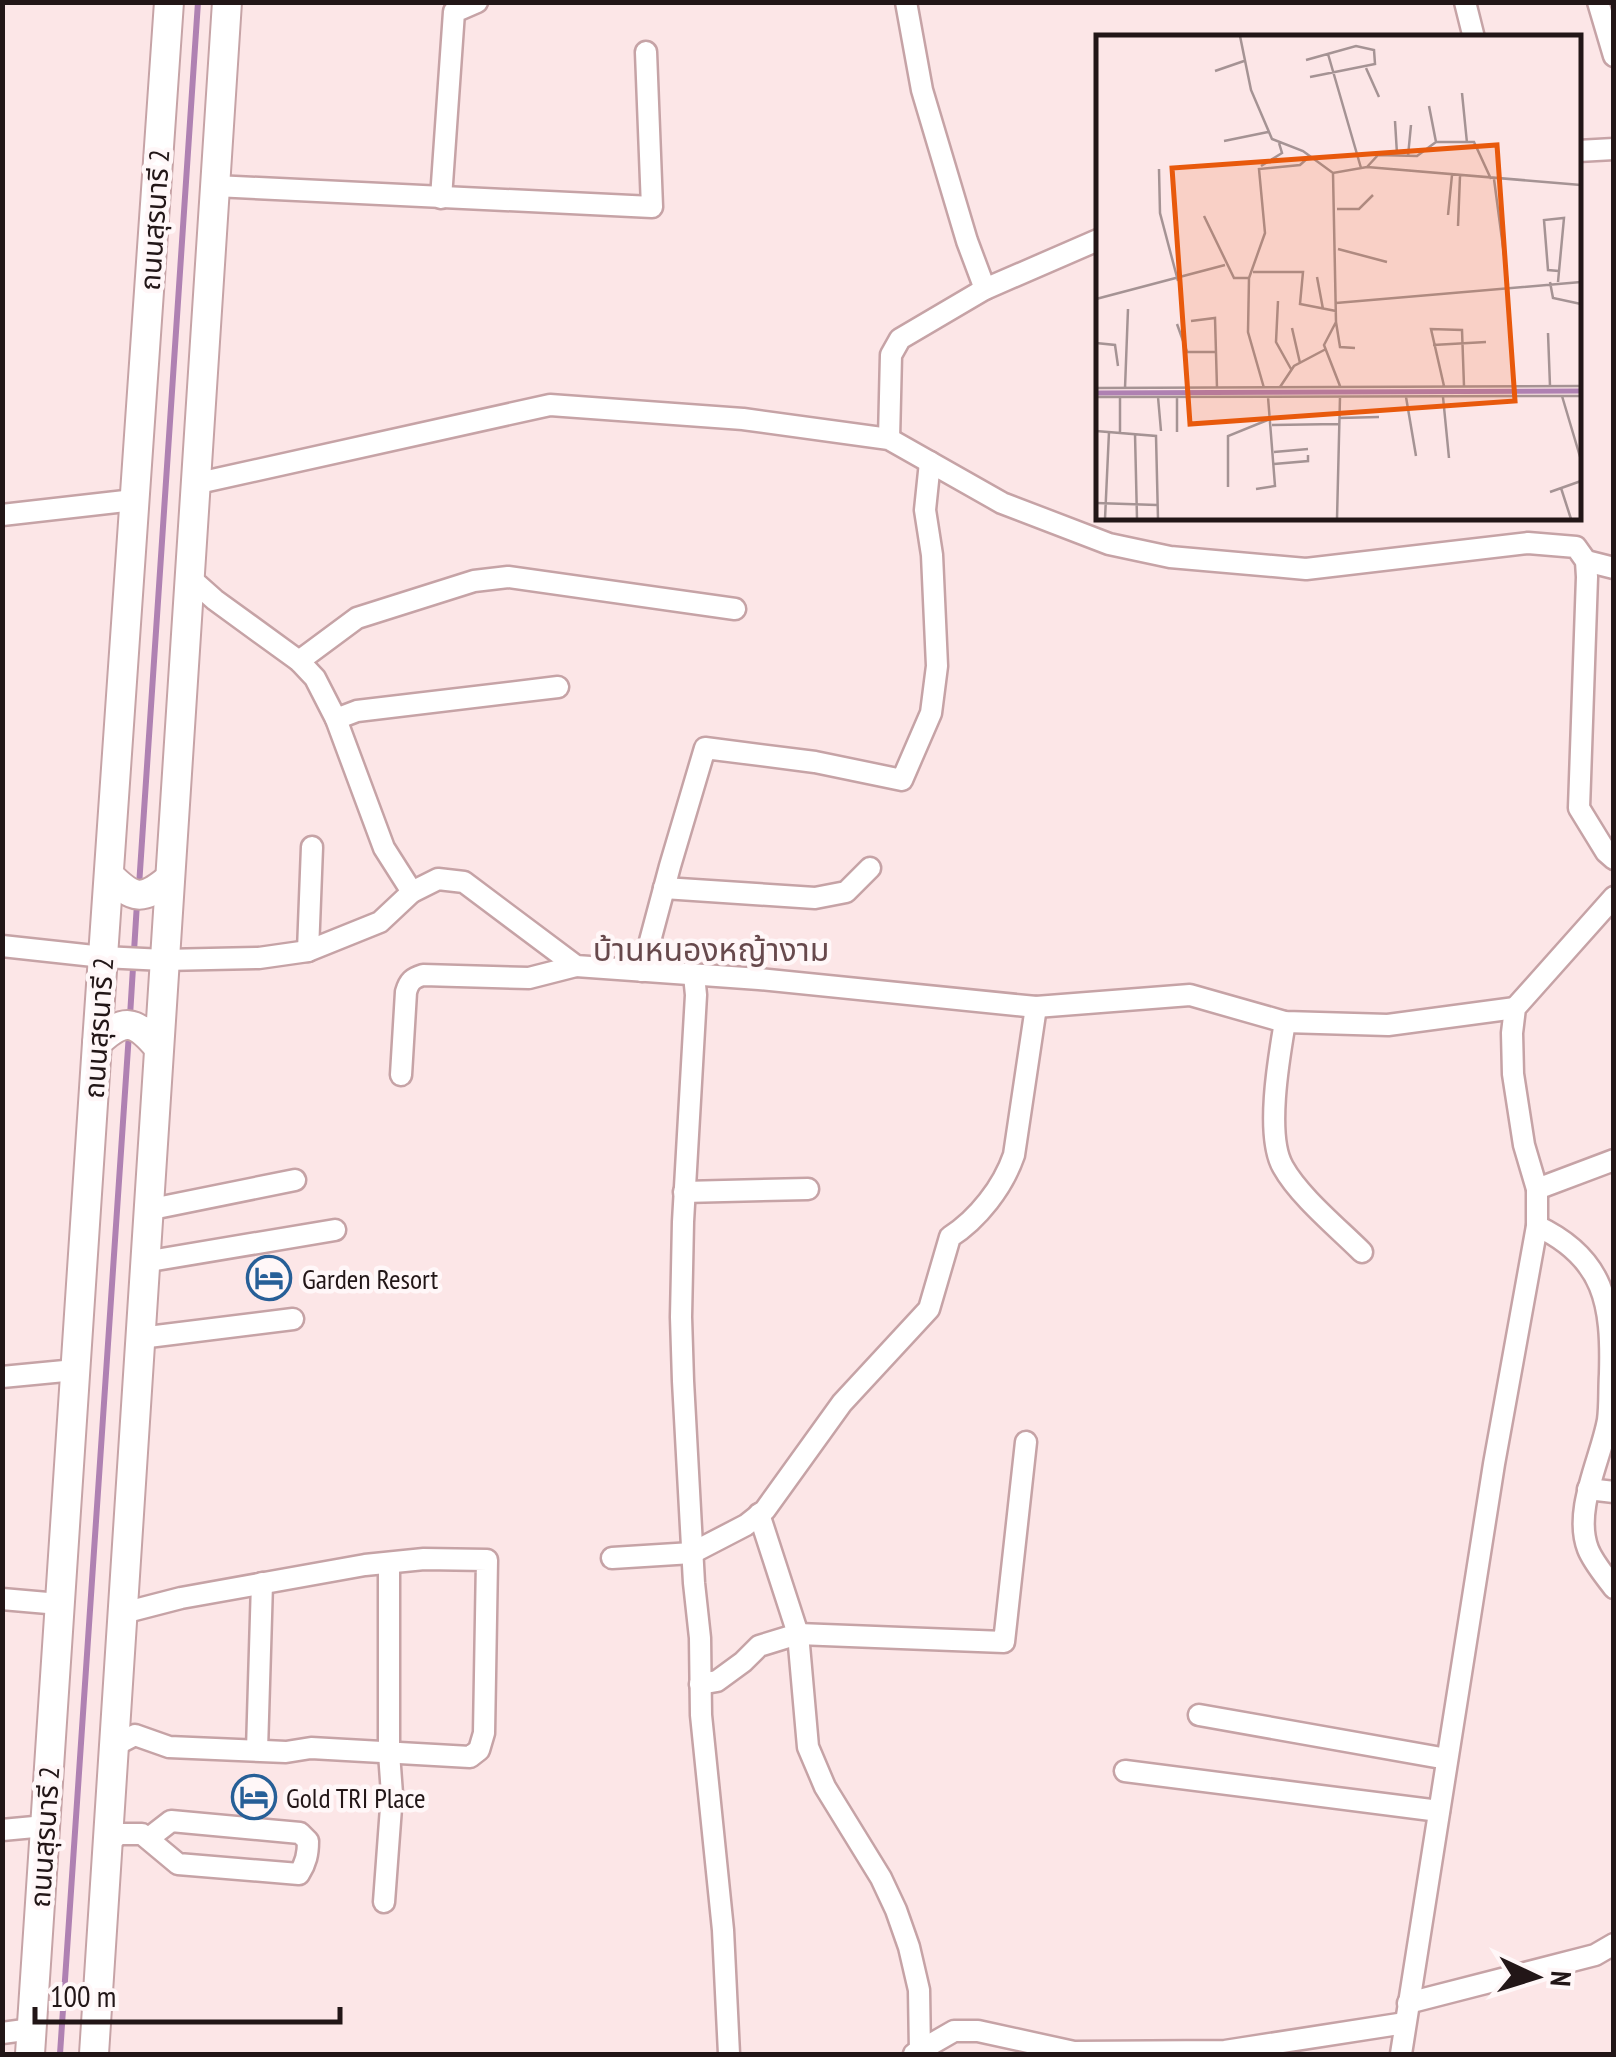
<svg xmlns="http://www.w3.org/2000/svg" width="1616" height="2057" viewBox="0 0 1616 2057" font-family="'PT Sans Narrow','Noto Sans Thai',sans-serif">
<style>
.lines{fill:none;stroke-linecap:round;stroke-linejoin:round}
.stream{stroke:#af81b2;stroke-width:6}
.minor-casing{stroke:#c6a3a6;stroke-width:25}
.major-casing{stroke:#c6a3a6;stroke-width:32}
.minor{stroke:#fff;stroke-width:20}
.major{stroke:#fff;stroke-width:28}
.labels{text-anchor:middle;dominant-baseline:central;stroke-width:9;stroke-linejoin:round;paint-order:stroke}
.street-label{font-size:28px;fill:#221617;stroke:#fff7f8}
.poi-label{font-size:28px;fill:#221617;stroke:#fff7f8;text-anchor:start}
.quarter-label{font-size:32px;fill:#67494c;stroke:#fff7f8}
.inset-river{fill:none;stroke:#af81b2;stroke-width:5}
.inset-road{fill:none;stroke:#a59394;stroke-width:2.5}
.view{fill:#e8590c;fill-opacity:0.15;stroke:#e8590c;stroke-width:5}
.inset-edge{fill:none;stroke:#221617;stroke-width:5}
</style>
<rect width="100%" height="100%" fill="#fce6e7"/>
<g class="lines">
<g class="stream">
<polyline points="139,886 198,2"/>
<polyline points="130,1016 137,903"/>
<polyline points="60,2054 129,1033"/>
</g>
<defs>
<g id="minor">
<polyline points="906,2 922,90 967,241 985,289"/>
<polyline points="1465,2 1474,38"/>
<polyline points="1598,2 1614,56"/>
<polyline points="1578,151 1614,149"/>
<polyline points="215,186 652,207 646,52"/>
<polyline points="441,198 454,12 477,2"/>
<polyline points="889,439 891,355 900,339 985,289 1098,240"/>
<polyline points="194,484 550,405 743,419 889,439 1002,503 1109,544 1170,557 1306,569 1528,543 1576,547 1586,561 1587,577 1579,808 1606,852 1614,859"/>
<polyline points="2,515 134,500"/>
<polyline points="1586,561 1614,568"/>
<polyline points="188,576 215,600 299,661 315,678 336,719 384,848 412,892"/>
<polyline points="299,661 357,618 474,581 508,577 735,609"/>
<polyline points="336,719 357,711 558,687"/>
<polyline points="664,888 815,898 846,892 870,868"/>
<polyline points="2,946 103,957 164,960 259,958 308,951 380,922 412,892 438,879 464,882 576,966 759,979 1036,1007 1190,995 1285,1022 1388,1025 1515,1008"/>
<polyline points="308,951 312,847"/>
<polyline points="642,971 670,866 705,748 815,762 902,780 931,713 937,666 932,555 925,510 930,462"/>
<polyline points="694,975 696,995 683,1222 681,1317 683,1381 694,1583 700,1638 701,1715 723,1930 729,2054"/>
<path d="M1285 1022C1279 1057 1265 1136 1283 1167 1299 1196 1338 1228 1362 1252"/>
<path d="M401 1075 406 992C409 981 413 978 423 975L529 978 576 966"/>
<polyline points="1537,1189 1614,1160"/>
<polyline points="684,1192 808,1189"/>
<polyline points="147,1210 295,1180"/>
<path d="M1537 1226C1605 1258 1612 1305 1610 1374 1609 1389 1610 1405 1608 1420 1601 1459 1573 1510 1588 1549 1593 1562 1605 1576 1614 1588"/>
<polyline points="144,1262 335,1230"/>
<polyline points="140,1338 293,1319"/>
<polyline points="2,1377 75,1370"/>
<polyline points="1588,1489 1614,1492"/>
<polyline points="759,1514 798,1634 808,1747 825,1787 881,1878 896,1910 909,1947 919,1990 920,2052"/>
<path d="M612 1558 692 1553 746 1525 765 1510 842 1403 929 1309 950 1237C978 1219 1003 1187 1014 1155L1036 1007"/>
<polyline points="2,1599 59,1604"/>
<polyline points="700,1684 717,1681 743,1662 759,1646 798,1634 1004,1642 1026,1442"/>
<polyline points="1199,1715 1447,1759"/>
<polyline points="114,1746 135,1735 169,1747 286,1752 311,1748 470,1757 479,1750 484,1733 487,1560 424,1559 365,1565 181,1598 123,1613"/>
<polyline points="257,1750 262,1583"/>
<polyline points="1125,1771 1439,1811"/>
<polyline points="2,1830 45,1826"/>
<path d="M108 1842 120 1834H142L178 1864 299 1874C306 1863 308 1854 308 1841L300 1833 171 1821 149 1838"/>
<polyline points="384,1902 392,1794 389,1753 389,1564"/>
<polyline points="1408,2003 1595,1955 1614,1944"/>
<polyline points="2,2033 32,2029"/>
<polyline points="914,2054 954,2031 978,2031 1074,2052 1225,2051 1405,2023"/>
<polyline points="1401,2054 1494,1464 1537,1226 1537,1189 1524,1145 1513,1074 1512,1033 1515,1008 1614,897"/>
</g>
<g id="major">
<path d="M109 875C134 900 142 901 169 879"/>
<path d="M97 1043C124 1018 134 1019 158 1047"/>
<polyline points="30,2054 97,1043 169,2"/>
<polyline points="94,2054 227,2"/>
</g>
</defs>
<use href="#minor" class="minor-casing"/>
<use href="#major" class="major-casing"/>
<use href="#minor" class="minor"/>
<use href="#major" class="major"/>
</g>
<defs>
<symbol id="hotel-ring" viewBox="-11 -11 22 22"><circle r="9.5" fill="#fff7f8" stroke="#275f97" stroke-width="1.5"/><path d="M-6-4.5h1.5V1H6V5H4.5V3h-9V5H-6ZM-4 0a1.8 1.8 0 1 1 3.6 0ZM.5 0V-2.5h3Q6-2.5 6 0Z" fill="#275f97"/></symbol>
</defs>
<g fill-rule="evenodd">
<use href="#hotel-ring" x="244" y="1253" width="50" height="50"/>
<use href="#hotel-ring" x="229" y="1772" width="50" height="50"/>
</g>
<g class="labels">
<g class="street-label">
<text transform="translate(154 220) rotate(-86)">ถนนสุรนารี 2</text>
<text transform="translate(98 1028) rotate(-86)">ถนนสุรนารี 2</text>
<text transform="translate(44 1837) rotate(-86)">ถนนสุรนารี 2</text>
</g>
<g class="poi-label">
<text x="302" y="1278">Garden Resort</text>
<text x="286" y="1797">Gold TRI Place</text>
</g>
<g class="quarter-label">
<text x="711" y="949">บ้านหนองหญ้างาม</text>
</g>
</g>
<g transform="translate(1096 35)">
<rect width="485" height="485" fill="#fce6e7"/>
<path class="inset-river" d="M0 358 485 356"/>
<path class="inset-road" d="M144 1 155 55 176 104 207 116 237 138 271 132 485 150M232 19 265 133M210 25 260 11 278 15 279 29 214 42M270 33 283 62M119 36 148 26M366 58 371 108M333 71 340 107M299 86 301 119M128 106 172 97M312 121 315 90M165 131 186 118 183 108M271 132 282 120 321 121 340 107H378L395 144M63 134 64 178 82 246M237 138 240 287 228 310 244 351M398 144 412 250M241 174H263L277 160M352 180 356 140M108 181 138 243H153M362 191 364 141M242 214 291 227M157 237H207L204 269 240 276M221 242 227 274M454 247 457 263 485 269M462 247 468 183 448 185 452 235 463 236M0 264 129 230M182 266 180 307 195 334M240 268 485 247M95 286 119 283 121 353M240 287 244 312 259 313M81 289 91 317H120M196 293 204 328M452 298 454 351M0 308 19 310 22 331M337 310 390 307M348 351 335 294 366 295 368 351M184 352 198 331 230 314M0 353 485 351M29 353 32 274M168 353 152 297 153 243 169 198 163 134 204 130 214 121M466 361 485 425M0 362 485 361M24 362V398M62 362 65 396M310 362 320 421M347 362 353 423M243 383 283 382M176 390 243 389M0 396 60 401 62 484M81 397V362M39 399 41 484M178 417 212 414M178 429 212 426V420M132 452V401L174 384M465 453 475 484M160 454 179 451 172 362M454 457 485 446M0 468 61 470M9 484 13 397M241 484 244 362"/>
<path class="view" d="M401 110 419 366 94 389 76 133Z"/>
<rect width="485" height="485" class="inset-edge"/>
</g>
<rect width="1616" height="2057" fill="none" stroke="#221617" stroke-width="10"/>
<g transform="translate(1536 1977) rotate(94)" stroke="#fff7f8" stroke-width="8" paint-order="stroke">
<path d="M0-8L18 38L0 25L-18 38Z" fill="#221617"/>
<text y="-15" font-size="28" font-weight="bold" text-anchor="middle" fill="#221617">N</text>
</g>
<path d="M35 2007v15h305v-15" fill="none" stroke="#221617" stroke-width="5"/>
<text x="50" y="2007" font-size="30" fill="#221617" stroke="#fff7f8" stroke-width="8" paint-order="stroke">100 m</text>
</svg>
